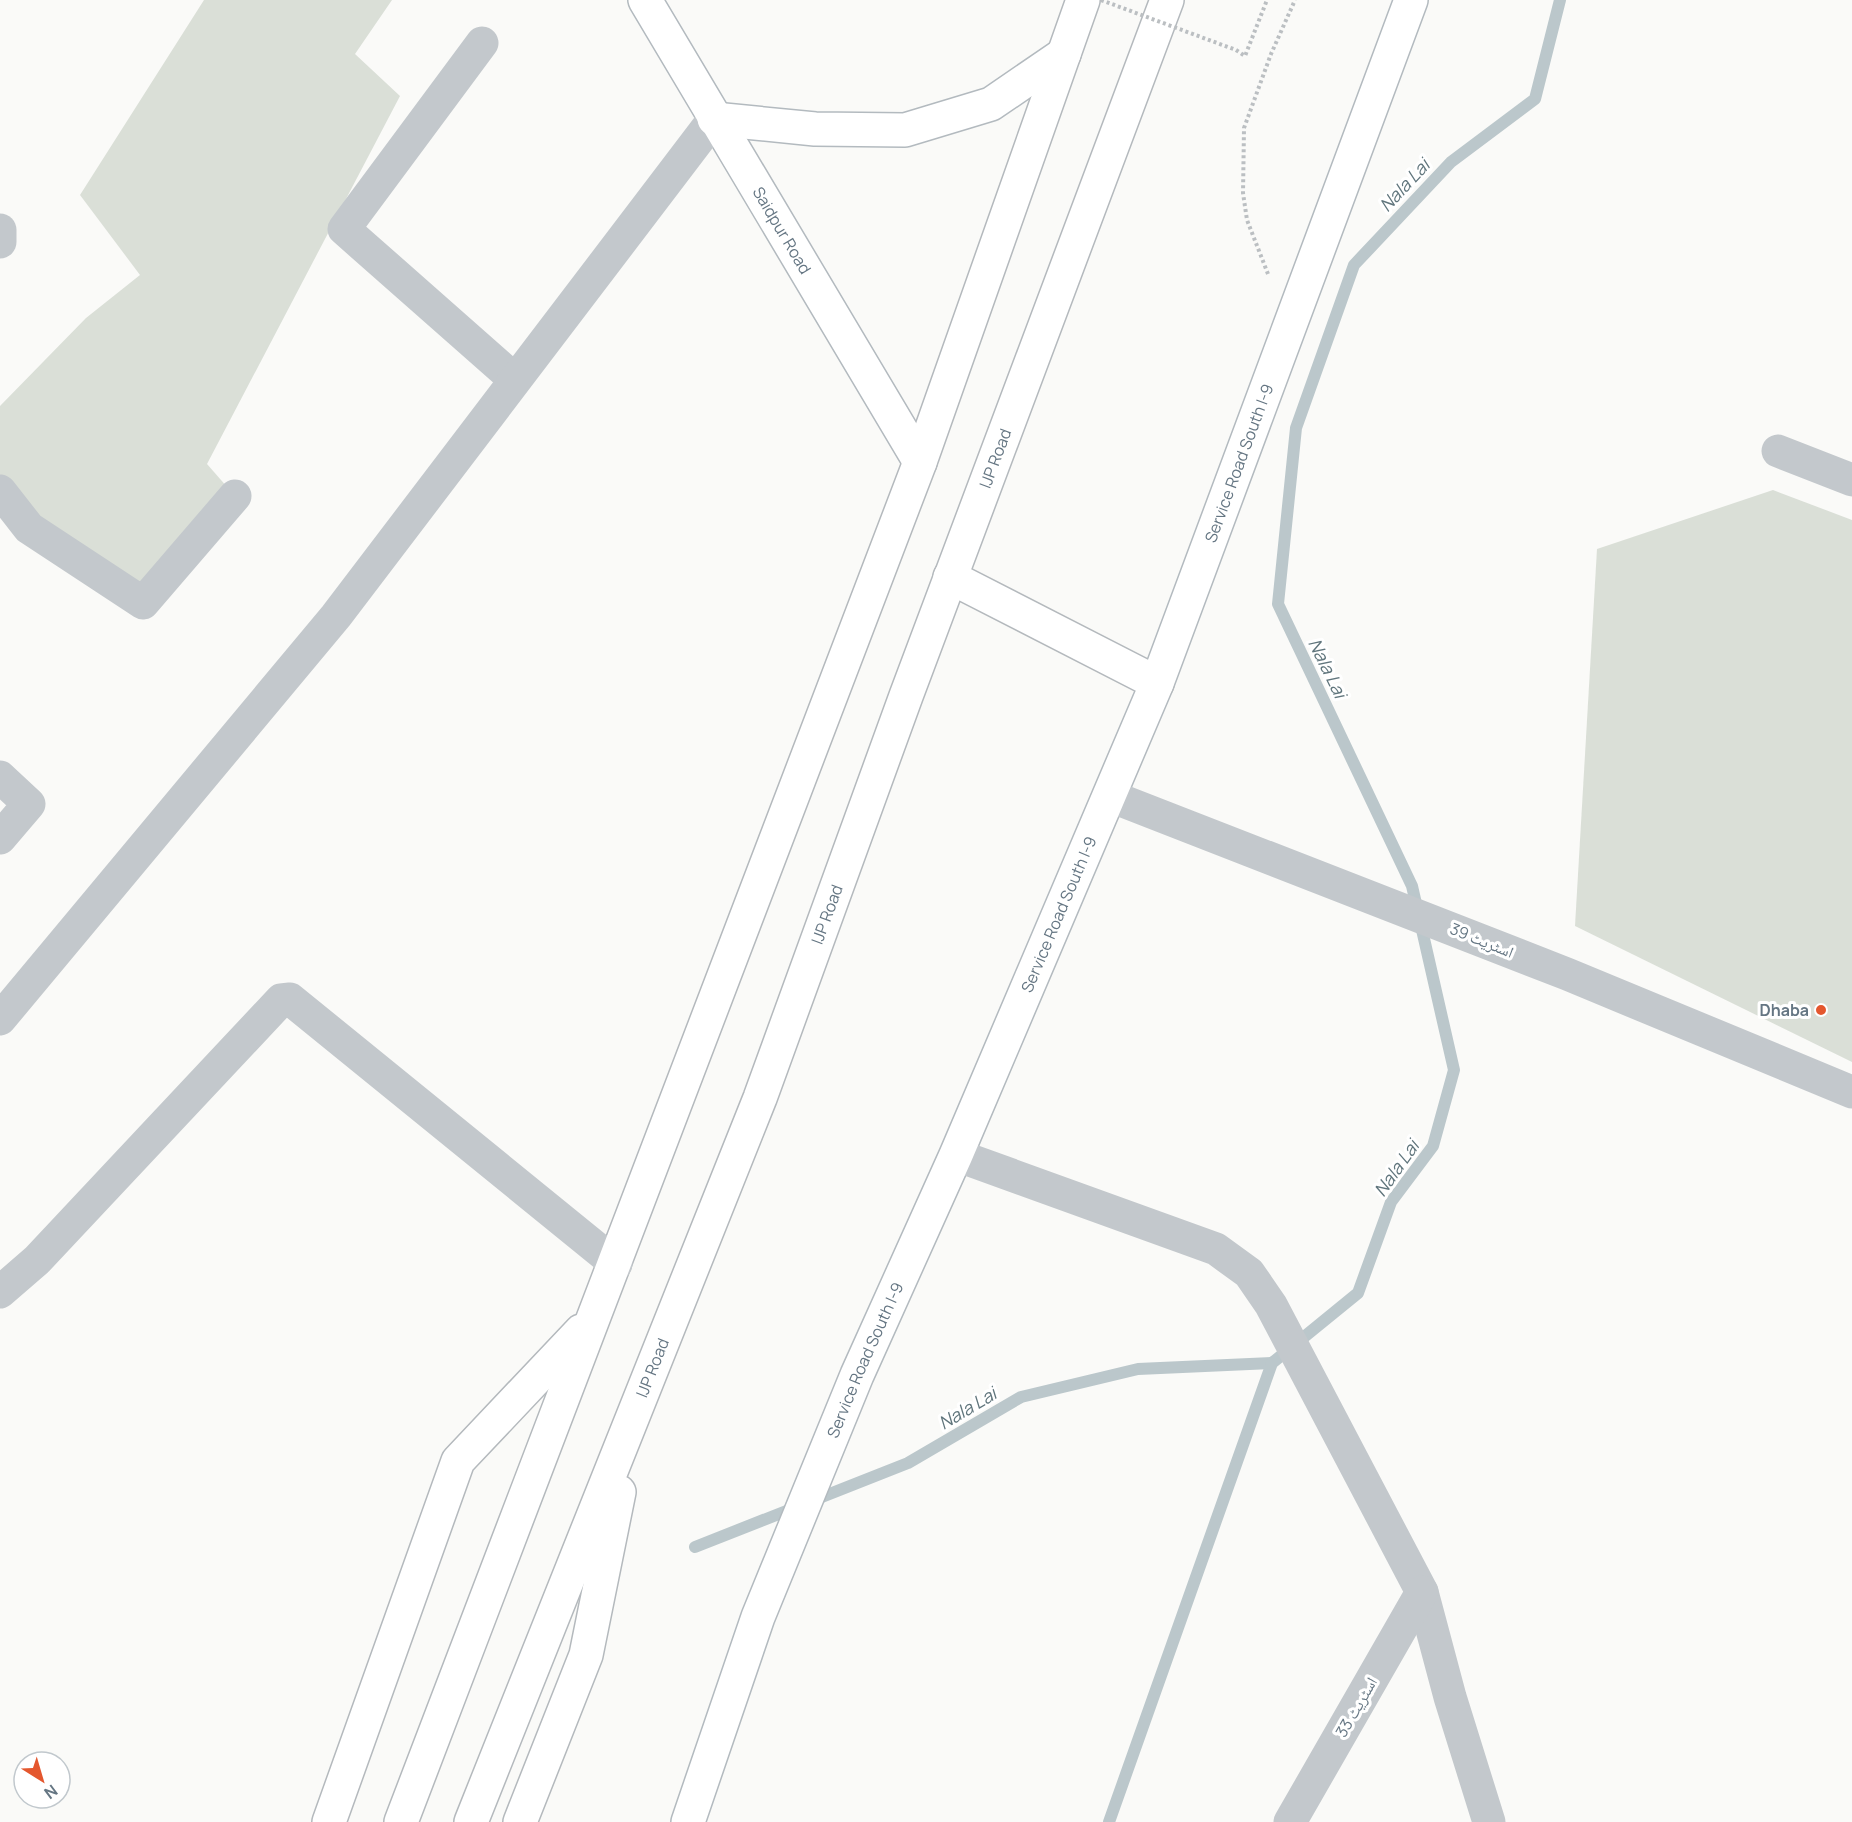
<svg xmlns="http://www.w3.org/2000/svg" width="1852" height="1822" viewBox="0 0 1852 1822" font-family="Manrope,'Noto Naskh Arabic',sans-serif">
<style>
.green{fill:#dadfd7}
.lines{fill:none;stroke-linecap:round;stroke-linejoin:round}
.stream{stroke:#bbc7cb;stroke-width:12}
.secondary-casing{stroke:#b3babf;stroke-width:36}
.highway-casing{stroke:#b4b9bd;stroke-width:36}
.path{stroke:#bbbfc2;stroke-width:4;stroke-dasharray:3 3;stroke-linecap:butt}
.street{stroke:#c3c8cc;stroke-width:33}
.secondary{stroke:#fff;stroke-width:33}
.highway{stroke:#fff;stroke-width:33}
.path-bridge{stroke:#bbbfc2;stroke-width:4;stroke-dasharray:3 3;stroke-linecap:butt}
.poi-dot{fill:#e4572e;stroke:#fff;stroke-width:2}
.labels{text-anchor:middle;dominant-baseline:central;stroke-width:6;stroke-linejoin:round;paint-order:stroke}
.street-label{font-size:16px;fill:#657683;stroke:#fff}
.poi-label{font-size:16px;font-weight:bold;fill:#657683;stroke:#fff;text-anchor:end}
.water-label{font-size:18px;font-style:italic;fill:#60757c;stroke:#fff}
</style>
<rect width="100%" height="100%" fill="#fafaf8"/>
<g class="green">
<polygon points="204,0 392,0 355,54 400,96 207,464 235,496 143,603 0,491 0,406 86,318 140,275 80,195"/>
<polygon points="1773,490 1852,520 1852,1062 1575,926 1597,549"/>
</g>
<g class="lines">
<g class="stream">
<polyline points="695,1547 908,1463 1021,1397 1138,1369 1272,1363"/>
<polyline points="1109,1822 1272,1363 1358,1293 1391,1202 1433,1146 1454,1070 1412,886 1278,604 1296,428 1354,265 1451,162 1535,99 1560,0"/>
</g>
<defs>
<g id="secondary">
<path id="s1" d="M645 0 920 462"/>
<polyline points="714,119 815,129 905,130 991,104 1064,54"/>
<path id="s2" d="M688 1822 758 1617 857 1375 956 1155 1157 683 1411 0"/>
</g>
<g id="highway">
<polyline points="950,577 1157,683"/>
<polyline points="329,1822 458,1461 581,1331"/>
<polyline points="401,1822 920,462 1083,0"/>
<path id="s3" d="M471 1822 760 1098 906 696 1167 0"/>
<polyline points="520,1822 586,1655 619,1492"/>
</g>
</defs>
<use href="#secondary" class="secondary-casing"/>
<use href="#highway" class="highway-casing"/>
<g class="path">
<polyline points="1236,50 1245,56 1267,0"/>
<polyline points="1268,274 1247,220 1243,193 1244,128 1271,54 1295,0"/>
</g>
<g class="street">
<polyline points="482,43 344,229 514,379"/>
<polyline points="0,230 0,242"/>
<polyline points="1778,451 1852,480"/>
<polyline points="0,491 29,528 143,603 235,496"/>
<polyline points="0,777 29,804 0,838"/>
<polyline points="1110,796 1567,974 1852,1092"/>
<polyline points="0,1019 336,616 714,119"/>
<polyline points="956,1155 1216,1249 1249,1273 1271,1305 1422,1592 1450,1697 1489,1822"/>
<polyline points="0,1292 37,1260 281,1000 290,999 616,1264"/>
<polyline points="1290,1822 1422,1592"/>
</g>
<use href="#secondary" class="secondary"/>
<use href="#highway" class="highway"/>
<polyline class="path-bridge" points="1101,0 1236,50"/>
</g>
<circle class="poi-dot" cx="1821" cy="1010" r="6"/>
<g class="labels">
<g class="street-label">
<text stroke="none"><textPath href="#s1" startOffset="268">Saidpur Road</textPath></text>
<text stroke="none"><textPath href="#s3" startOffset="1461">IJP Road</textPath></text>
<text stroke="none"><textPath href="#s2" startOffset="1467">Service Road South I-9</textPath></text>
<text stroke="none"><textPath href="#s3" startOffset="975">IJP Road</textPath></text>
<text stroke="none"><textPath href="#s2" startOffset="981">Service Road South I-9</textPath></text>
<text transform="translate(1482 940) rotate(22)">اسٹریٹ 39</text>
<text stroke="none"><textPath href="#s2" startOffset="495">Service Road South I-9</textPath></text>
<text stroke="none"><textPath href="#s3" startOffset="489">IJP Road</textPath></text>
<text transform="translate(1356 1707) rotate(-60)">اسٹریٹ 33</text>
</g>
<g class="poi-label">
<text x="1809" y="1010">Dhaba</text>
</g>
<g class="water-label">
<text transform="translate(1404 185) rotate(-47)">Nala Lai</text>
<text transform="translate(1328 668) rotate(64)">Nala Lai</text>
<text transform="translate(1396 1168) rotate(-55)">Nala Lai</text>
<text transform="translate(967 1408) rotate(-31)">Nala Lai</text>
</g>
</g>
<g transform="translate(42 1780) rotate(143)"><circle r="28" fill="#ffffff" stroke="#c1c8cd" stroke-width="1.5"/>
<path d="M0-4.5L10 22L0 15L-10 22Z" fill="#e4572e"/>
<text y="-9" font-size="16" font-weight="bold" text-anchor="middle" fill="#657683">N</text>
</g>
</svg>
